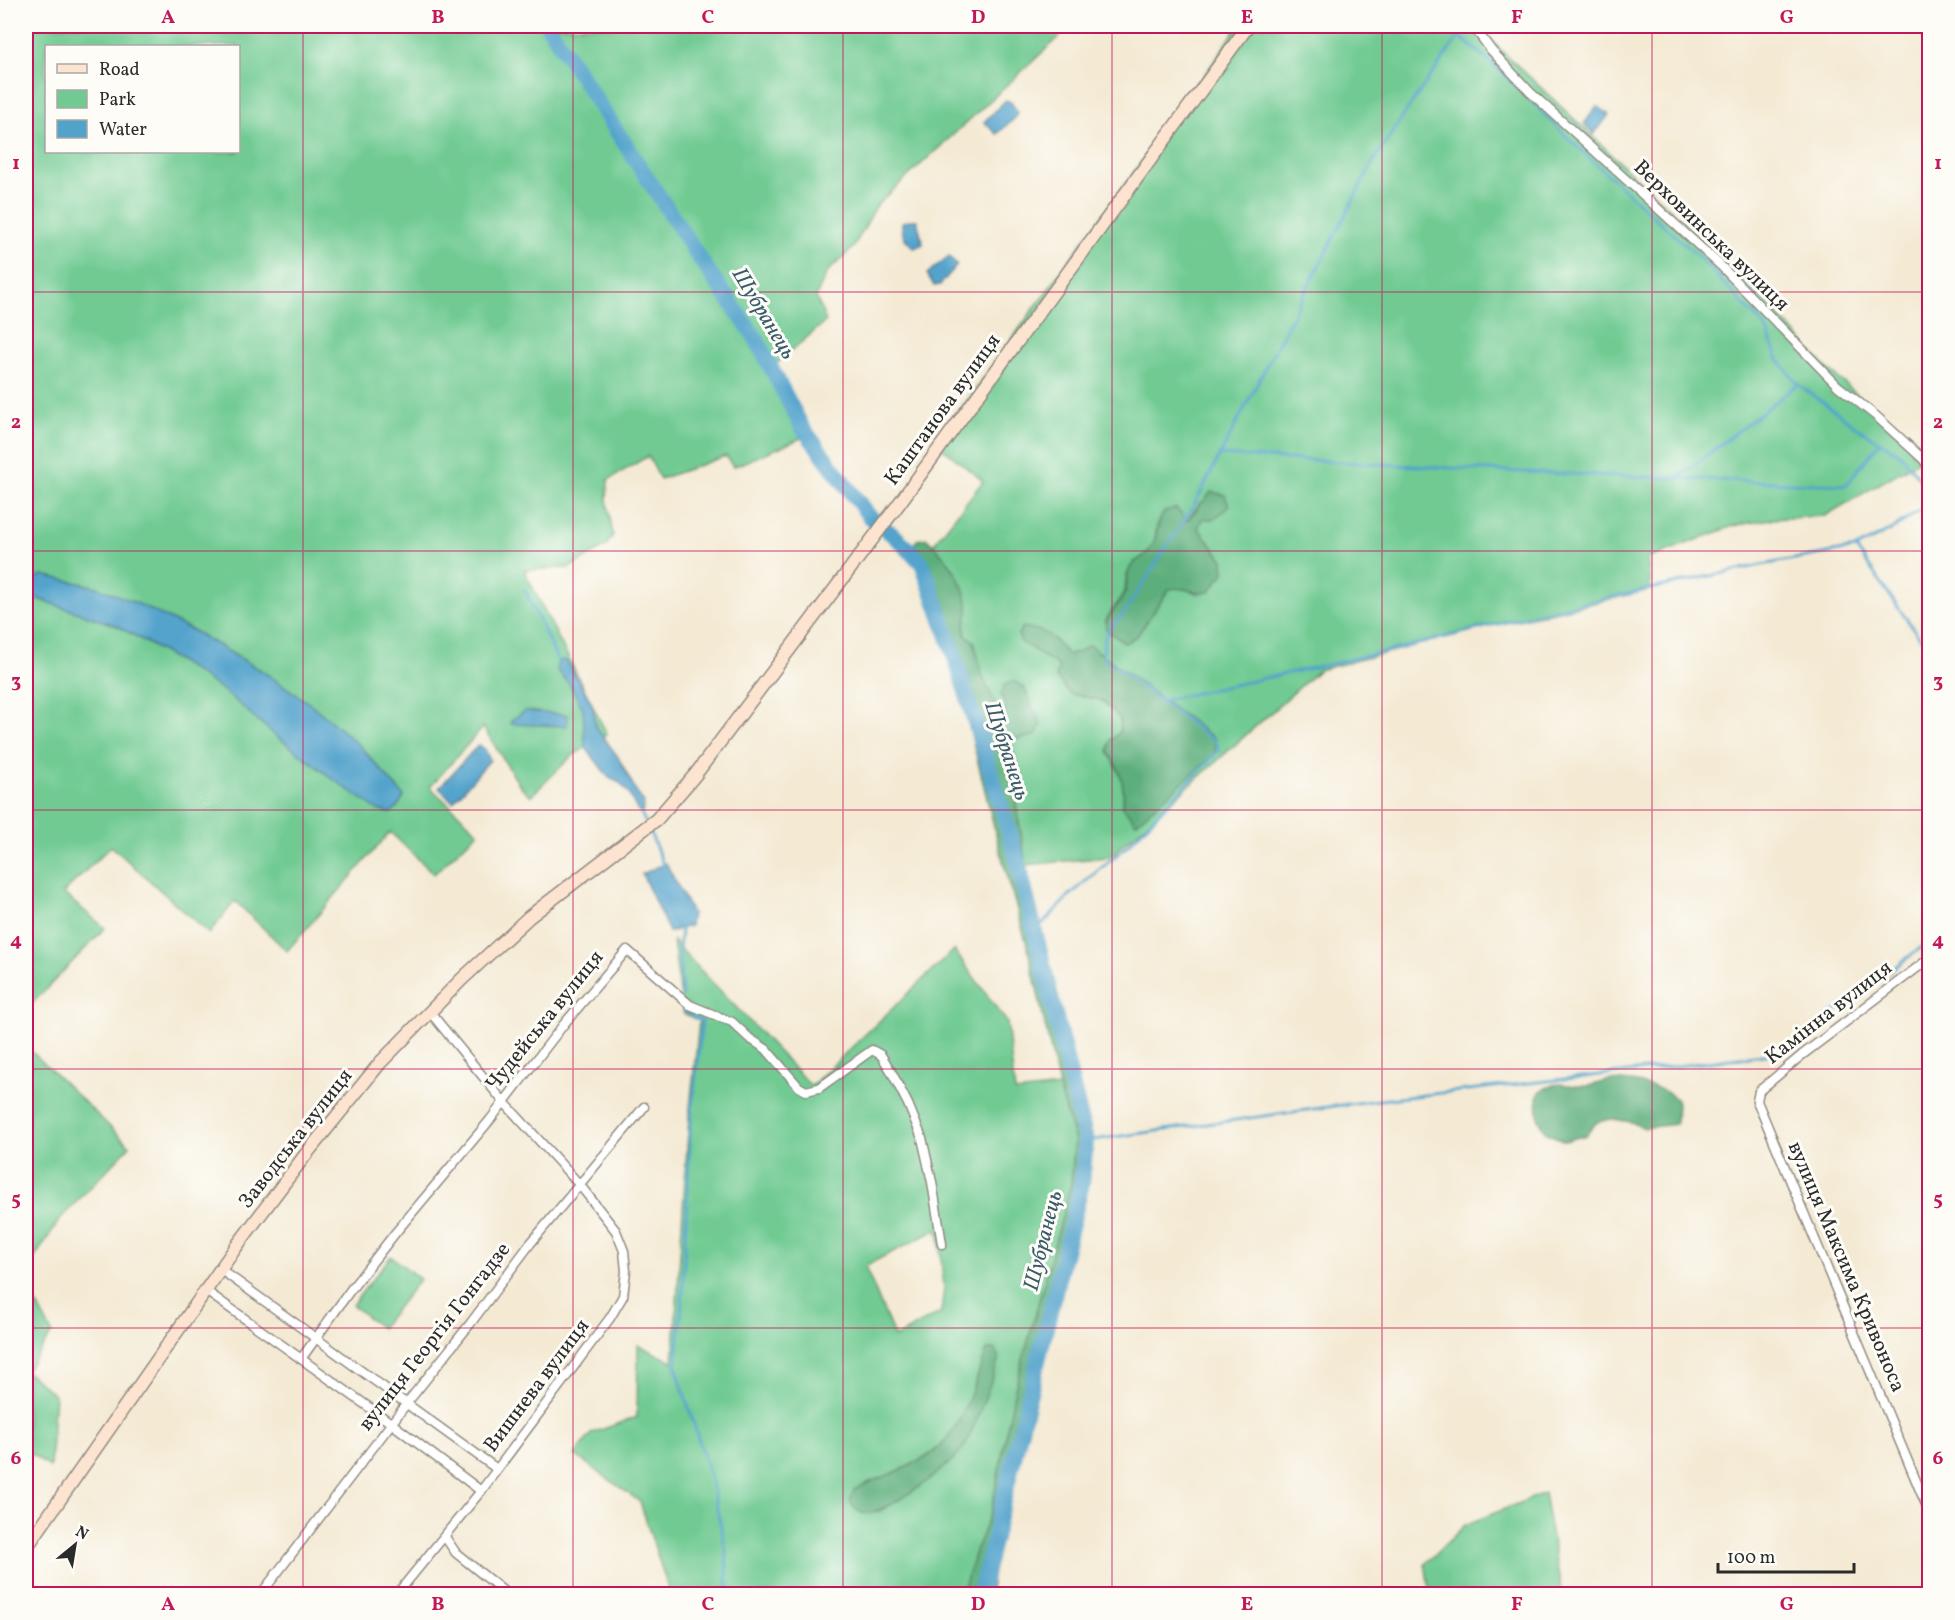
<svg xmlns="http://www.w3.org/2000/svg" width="1955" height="1620" viewBox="0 0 1955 1620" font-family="Vollkorn,serif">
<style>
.green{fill:#70ca92;stroke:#4e7a5e;stroke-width:1.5;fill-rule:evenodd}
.forest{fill:#5cae7c;stroke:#446c54;stroke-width:1.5}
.water{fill:#52a3cc;stroke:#3e677c;stroke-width:1.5}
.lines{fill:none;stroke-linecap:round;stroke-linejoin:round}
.stream{stroke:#52a3cc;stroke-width:3}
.river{stroke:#52a3cc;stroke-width:16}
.street-casing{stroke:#908a80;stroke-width:11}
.secondary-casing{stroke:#908a80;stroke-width:15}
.street{stroke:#fff;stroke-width:8}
.secondary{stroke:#fde4d1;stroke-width:12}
.grid{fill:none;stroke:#c2185b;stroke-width:1.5;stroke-opacity:0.55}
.labels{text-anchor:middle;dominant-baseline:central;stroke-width:6;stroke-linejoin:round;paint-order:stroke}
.street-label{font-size:21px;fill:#2b2b2b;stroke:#fdfcf7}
.water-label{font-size:22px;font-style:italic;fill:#3b5b6b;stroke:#fdfcf7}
.neatline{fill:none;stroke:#c2185b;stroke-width:2}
.grid-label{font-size:20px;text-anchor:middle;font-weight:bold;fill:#c2185b}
</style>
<rect width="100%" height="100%" fill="#fdfcf7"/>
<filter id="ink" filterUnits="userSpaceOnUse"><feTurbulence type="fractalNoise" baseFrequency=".0167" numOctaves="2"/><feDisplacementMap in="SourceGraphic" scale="12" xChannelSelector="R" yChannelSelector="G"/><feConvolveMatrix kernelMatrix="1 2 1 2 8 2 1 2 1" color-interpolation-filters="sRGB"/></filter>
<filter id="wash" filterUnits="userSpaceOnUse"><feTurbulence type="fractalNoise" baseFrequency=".008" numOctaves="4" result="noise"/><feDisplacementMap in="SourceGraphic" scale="24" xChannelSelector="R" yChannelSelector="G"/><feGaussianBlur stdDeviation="1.35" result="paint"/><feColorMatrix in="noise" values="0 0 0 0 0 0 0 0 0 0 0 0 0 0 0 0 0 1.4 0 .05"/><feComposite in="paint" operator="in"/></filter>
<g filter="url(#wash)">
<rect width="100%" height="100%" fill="#f4ead4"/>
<g class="green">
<path d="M26 26H1071L877 205 853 248 827 272 816 297 826 321 774 366 800 409 804 437 733 467 726 456 660 479 648 456 608 480 607 500 613 535 606 546 569 568 524 570 607 734 572 756 531 796 520 786 483 727 430 787 478 832 434 874 390 832 287 951 235 901 209 934 111 846 63 893 105 928 26 1010ZM46 46H238V152H46ZM38 599 192 630 262 671 313 706 360 746 403 795 337 782 274 734 224 691 182 663 118 626Z"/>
<path d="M1238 26H1480L1500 49 1759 294 1827 368 1927 456 1825 516 1771 519 1733 526 1647 559 1651 590 1492 626 1319 670 1109 857 1026 865 1016 804 1020 785 1018 768 1010 740 1020 738 1001 695 1007 709 999 714 982 675 974 641 966 635 964 626 968 610 950 564 933 545 983 481 936 443 1213 63ZM1200 503 1201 519 1198 528 1223 560 1198 594 1181 586 1169 589 1137 636 1105 621 1125 592 1126 577 1133 563 1146 556 1154 543 1158 521H1187ZM1054 639 1068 655 1079 652 1089 645 1109 659 1215 754 1123 807C1125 783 1121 772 1108 752L1110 741 1120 732V718L1101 700 1071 694 1056 678 1059 666Z"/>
<path d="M673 941 811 1086 954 950 1007 1022 1015 1092 1059 1087 1075 1141 1071 1184 1015 1389 991 1512 975 1552 962 1594H670L640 1502 575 1455 592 1433 637 1417 638 1345 673 1362 689 1117 699 1021 683 1013ZM938 1229 944 1288 941 1312 895 1338 865 1266ZM987 1350 984 1399 964 1447 947 1465 902 1498 880 1511 862 1513 867 1483C888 1475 912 1467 930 1454 962 1432 974 1384 987 1350Z"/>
<polygon points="26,1046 130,1146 60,1219 26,1271"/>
<polygon points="391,1256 420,1279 381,1328 352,1305"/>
<polygon points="26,1284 52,1333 26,1371 55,1395 50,1467 26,1450"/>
<polygon points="1544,1493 1562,1594 1430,1594 1425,1564 1465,1525"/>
</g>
<g class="forest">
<path d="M1211 492 1225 495 1229 506 1214 519H1202L1198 528 1223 560 1224 573 1209 592C1193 595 1185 585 1169 589L1137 636 1125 643 1106 629C1105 614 1120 606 1125 592 1128 583 1125 574 1132 565 1138 557 1146 558 1152 546 1159 534 1155 524 1165 511L1176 508 1187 521Z"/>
<path d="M926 538C946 557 964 578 968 607 969 616 963 624 965 635L974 641 982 675 999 713 1007 709 1001 695 1005 684 1014 681 1024 687 1041 725 1035 736 1010 740 1018 768 1020 785 1016 804 1026 865 1092 1135 1084 1187 999 1511 990 1594H962L975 1552 991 1512 1015 1389 1071 1184 1075 1141 1059 1087 1027 945 999 847 965 710 943 638 916 566 906 555 917 540Z"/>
<path d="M1023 627C1049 631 1050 635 1068 655L1079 652 1089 645 1215 739V754L1136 823 1123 807C1125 783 1121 772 1108 752L1110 741 1120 732V718L1101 700 1071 694 1056 678 1059 666 1021 642 1018 634Z"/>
<path d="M1610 1080C1632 1082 1662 1084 1677 1100L1676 1124 1645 1128 1631 1122 1612 1119 1597 1122 1586 1135 1565 1141 1546 1133 1538 1118 1537 1095C1557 1076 1564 1088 1587 1086 1594 1085 1603 1082 1610 1080Z"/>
<path d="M995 1349 999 1358C989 1387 979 1418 965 1445 954 1465 885 1516 863 1513 856 1512 853 1506 850 1501L854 1490C878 1477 906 1470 930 1455 960 1434 975 1383 987 1350Z"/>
</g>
<g class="water">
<polygon points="1006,100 1011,102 1018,113 1016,117 997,134 984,122"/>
<polygon points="1597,106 1609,115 1594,134 1584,124"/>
<path d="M910 220H917L923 244 914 248C905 240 901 235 902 222Z"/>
<polygon points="949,256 957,265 940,285 934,286 927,274"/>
<polygon points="42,575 97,587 139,604 192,630 262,671 313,706 360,746 404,796 398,806 391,813 378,810 337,782 274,734 224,691 182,663 118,626 38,599 32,594 30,586 34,579"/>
<polygon points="566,660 592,703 596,727 618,757 639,796 644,802 643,811 641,813 637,810 629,794 620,783 609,778 585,747 583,709 570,685 557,670 558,661"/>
<polygon points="525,711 568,715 567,726 511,724 511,721"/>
<polygon points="478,745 485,749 490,760 453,802 439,788"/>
<polygon points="666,863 692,913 690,926 669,932 642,874"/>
</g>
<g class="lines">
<g class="stream">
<polyline points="1219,455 1541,473 1846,485 1880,442"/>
<polyline points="1679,477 1798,384 1862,431 1900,454 1930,492"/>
<polyline points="1856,548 1930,652"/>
<polyline points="525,590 558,661"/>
<polyline points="1160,701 1389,651 1545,612 1756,566 1856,548 1893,529 1930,503"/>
<polyline points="641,813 646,824"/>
<polyline points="649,830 663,864"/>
<polyline points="681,929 679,949 682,996"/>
<path d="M1034 933 1069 896 1128 845 1219 750 1216 742 1104 659C1101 640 1107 628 1122 616L1194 505 1372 164 1411 104 1459 36 1500 70 1571 141 1702 260 1766 328 1777 358 1798 384"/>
<polyline points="682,1002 683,1009 696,1019 702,1021 691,1117 682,1303 676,1367 710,1476 726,1551 728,1594"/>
<polyline points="1086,1141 1371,1101 1645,1070 1779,1053 1930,941"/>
</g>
<polyline class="river" points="548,26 700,259 755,337 802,427 869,516 898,539 922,563 953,651 1015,851 1086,1141 1082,1183 980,1594"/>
</g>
</g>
<g filter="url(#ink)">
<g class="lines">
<defs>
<g id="street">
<polyline points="1473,26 1491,50 1530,92 1721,266 1838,386 1876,416 1923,459 1930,468"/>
<polyline points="1919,26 1930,38"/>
<polyline points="1930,958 1802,1055 1759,1091 1757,1101 1930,1514"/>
<polyline points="220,1269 497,1469"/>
<polyline points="206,1291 391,1423 481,1491"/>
<polyline points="301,1359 349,1292 396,1232 490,1120 564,1024 627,950 690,1005 732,1022 749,1038 766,1049 799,1087 806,1091 819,1088 872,1050 881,1055 891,1071 908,1104 922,1138 932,1182 942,1244"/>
<polyline points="445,1537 456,1553 507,1594"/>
<polyline points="261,1594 407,1403 470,1324 530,1244 644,1107"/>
<polyline points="397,1594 481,1491 610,1318 623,1296 626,1271 624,1251 616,1231 579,1184 503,1101 430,1012"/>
</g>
<polyline id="secondary" points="26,1548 236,1247 303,1158 380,1063 461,980 529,917 657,819 695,775 898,505 1248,26"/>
</defs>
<use href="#street" class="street-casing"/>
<use href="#secondary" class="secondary-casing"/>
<use href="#street" class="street"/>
<use href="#secondary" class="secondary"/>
</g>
</g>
<path class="grid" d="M303 26V1594M573 26V1594M843 26V1594M1112 26V1594M1382 26V1594M1652 26V1594M26 292H1930M26 551H1930M26 810H1930M26 1069H1930M26 1328H1930"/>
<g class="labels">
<g class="street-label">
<text transform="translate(1711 236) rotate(44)">Верховинська вулиця</text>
<text transform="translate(943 410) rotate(-54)">Каштанова вулиця</text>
<text transform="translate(1829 1013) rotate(-38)">Камінна вулиця</text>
<text transform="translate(545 1021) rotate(-51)">Чудейська вулиця</text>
<text transform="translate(296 1139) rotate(-52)">Заводська вулиця</text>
<text transform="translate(1846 1267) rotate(67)">вулиця Максима Кривоноса</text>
<text transform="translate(435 1337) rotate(-52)">вулиця Георгія Гонгадзе</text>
<text transform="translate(537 1386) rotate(-53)">Вишнева вулиця</text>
</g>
<g class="water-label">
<text transform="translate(763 314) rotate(59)">Шубранець</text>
<text transform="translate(1006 751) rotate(72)">Шубранець</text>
<text transform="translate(1044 1241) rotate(-76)">Шубранець</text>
</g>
</g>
<rect width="1955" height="1620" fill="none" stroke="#fdfcf7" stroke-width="66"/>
<rect x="45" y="45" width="195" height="108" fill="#fdfcf7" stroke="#a9a8a5" stroke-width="1.5"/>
<rect x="57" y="64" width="30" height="9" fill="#fde4d1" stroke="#a9a8a5" stroke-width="1.5"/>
<text x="99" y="75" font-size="18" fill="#2b2b2b">Road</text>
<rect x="57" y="90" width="30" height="18" fill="#70ca92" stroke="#a9a8a5" stroke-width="1.5"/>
<text x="99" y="105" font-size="18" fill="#2b2b2b">Park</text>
<rect x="57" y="120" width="30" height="18" fill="#52a3cc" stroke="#a9a8a5" stroke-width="1.5"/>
<text x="99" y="135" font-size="18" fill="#2b2b2b">Water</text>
<g transform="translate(75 1545) rotate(30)" stroke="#fdfcf7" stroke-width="4.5" paint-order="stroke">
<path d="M0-4.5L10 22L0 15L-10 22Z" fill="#2b2b2b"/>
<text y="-9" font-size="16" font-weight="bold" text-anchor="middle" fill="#2b2b2b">N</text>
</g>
<path d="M1718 1563v9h136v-9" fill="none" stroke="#2b2b2b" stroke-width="3"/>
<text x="1727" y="1563" font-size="18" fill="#2b2b2b" stroke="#fdfcf7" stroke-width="4.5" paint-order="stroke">100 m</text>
<rect x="33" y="33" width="1889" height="1554" class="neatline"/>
<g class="grid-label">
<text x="168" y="23">A</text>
<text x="438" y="23">B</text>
<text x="708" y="23">C</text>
<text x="978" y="23">D</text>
<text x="1247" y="23">E</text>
<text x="1517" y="23">F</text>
<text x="1787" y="23">G</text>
<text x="16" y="169">1</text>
<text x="1938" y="169">1</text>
<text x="16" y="428">2</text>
<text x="1938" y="428">2</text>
<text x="16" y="687">3</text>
<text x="1938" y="687">3</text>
<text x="16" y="946">4</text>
<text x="1938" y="946">4</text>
<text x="16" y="1205">5</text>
<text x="1938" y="1205">5</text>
<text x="16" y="1464">6</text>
<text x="1938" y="1464">6</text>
<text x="168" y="1610">A</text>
<text x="438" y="1610">B</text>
<text x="708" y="1610">C</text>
<text x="978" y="1610">D</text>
<text x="1247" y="1610">E</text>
<text x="1517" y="1610">F</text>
<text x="1787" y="1610">G</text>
</g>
</svg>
